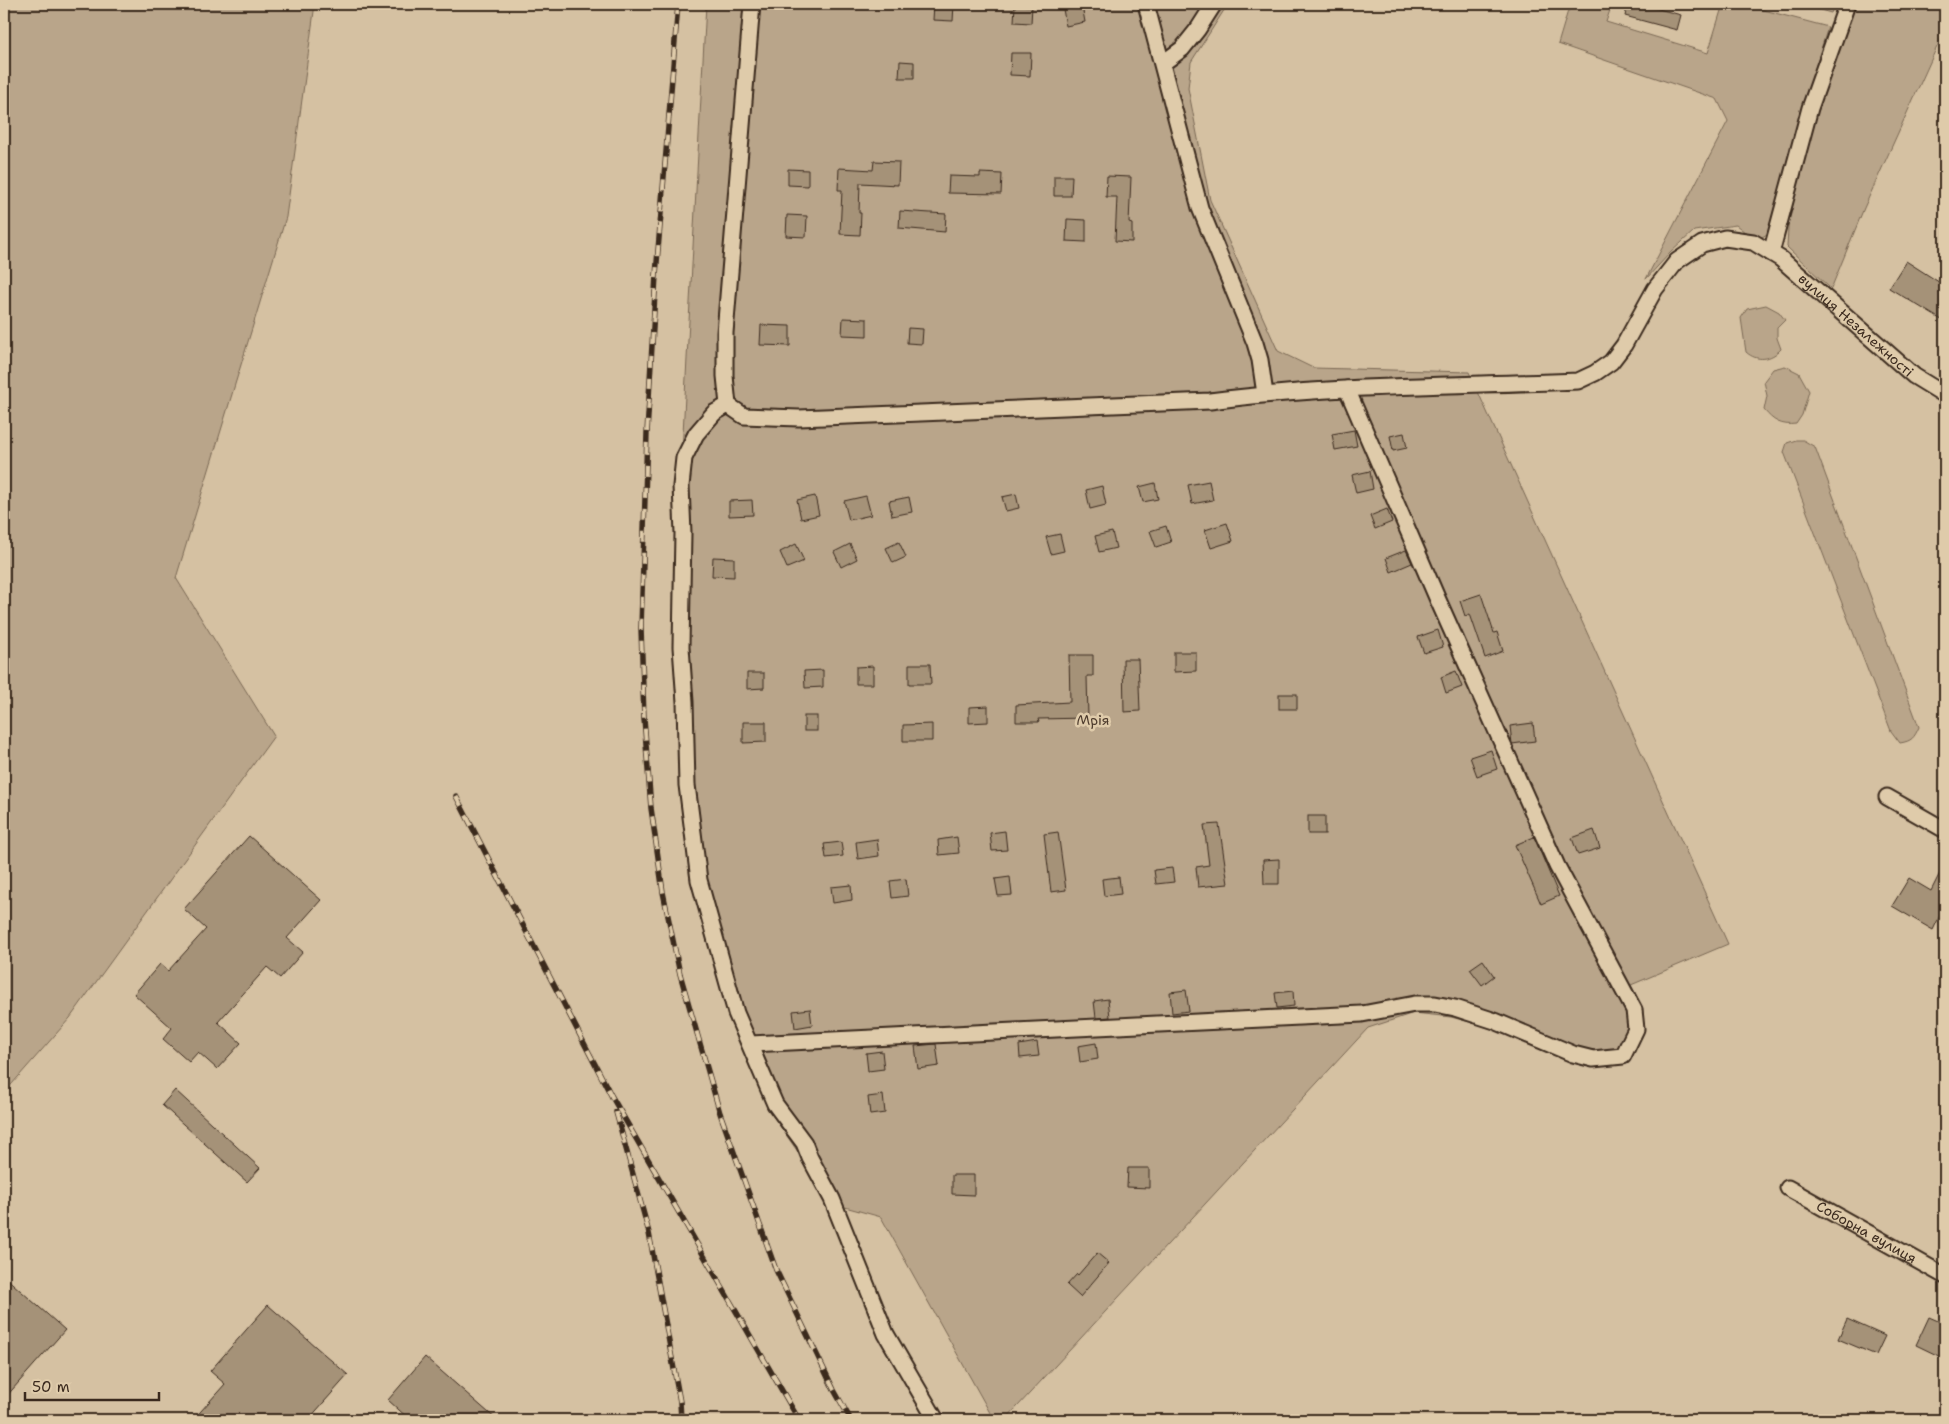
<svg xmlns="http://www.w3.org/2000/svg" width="1949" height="1424" viewBox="0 0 1949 1424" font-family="'Shantell Sans',sans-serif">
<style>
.green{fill:#b9a58a;stroke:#7a6854}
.building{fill:#a59278;stroke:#3b2a1e}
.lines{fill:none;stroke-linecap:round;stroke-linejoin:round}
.street-casing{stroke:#3b2a1e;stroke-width:19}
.street{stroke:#dfcbaa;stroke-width:15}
.rail-casing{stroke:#3b2a1e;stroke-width:5.5}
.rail{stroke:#dfcbaa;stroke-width:4;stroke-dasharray:11;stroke-linecap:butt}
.labels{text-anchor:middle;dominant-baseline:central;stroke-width:5;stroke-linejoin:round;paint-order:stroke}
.street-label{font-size:14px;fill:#3b2a1e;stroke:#dfcbaa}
.park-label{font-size:14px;fill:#4e3c2e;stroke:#dfcbaa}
</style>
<rect width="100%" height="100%" fill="#d5c1a2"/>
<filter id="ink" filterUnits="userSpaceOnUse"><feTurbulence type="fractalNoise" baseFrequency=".02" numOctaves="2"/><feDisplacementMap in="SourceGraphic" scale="10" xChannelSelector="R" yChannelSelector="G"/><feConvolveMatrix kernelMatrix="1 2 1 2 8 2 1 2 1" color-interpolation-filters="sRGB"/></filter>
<g filter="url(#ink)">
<g class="green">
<polygon points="4,4 315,4 286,217 176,578 274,736 70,1018 4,1093"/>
<polygon points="706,4 1228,4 1191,62 1188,88 1210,200 1278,351 1313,368 1469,372 1728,944 1631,985 1643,1008 1643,1034 1626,1063 1592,1066 1547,1052 1492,1028 1451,1017 1414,1013 1368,1028 1005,1420 994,1420 881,1217 827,1202 803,1159 768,1109 730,1016 682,784 675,646 682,452"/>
<polygon points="1570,4 1612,4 1606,22 1708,53 1723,4 1741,4 1828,27 1803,106 1769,233 1762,237 1745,232 1736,225 1694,231 1670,253 1646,279 1728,121 1717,99 1558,44"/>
<polygon points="1798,4 1835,4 1831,13"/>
<polygon points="1855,4 1945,4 1945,29 1864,208 1831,289 1787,247 1789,210 1816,107"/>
<path d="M1766 305 1779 312 1785 320 1777 328V338L1781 349C1771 360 1757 362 1746 352L1741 318 1747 309Z"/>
<path d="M1785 366 1799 373 1809 391 1802 415 1796 424C1781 426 1773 421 1764 410L1767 396 1764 381 1773 369Z"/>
<path d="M1796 440H1803L1815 447 1919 727C1914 738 1912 741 1900 743L1891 731 1784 452 1787 443Z"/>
</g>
<g class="building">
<polygon points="934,4 954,4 953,21 933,20"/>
<polygon points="1628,4 1640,4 1681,15 1677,30 1625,16"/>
<polygon points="1015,5 1032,6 1031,23 1014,22"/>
<polygon points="1082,6 1085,22 1066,26 1063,9"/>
<polygon points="1011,53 1031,53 1030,76 1010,75"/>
<polygon points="900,61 914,62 914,78 899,78"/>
<polygon points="874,161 899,162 898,185 860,183 859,213 861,213 860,235 840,234 842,190 838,190 839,168 873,170"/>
<polygon points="788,169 808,170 808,186 788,185"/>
<polygon points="980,173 1002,174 1001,194 948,193 949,176 980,177"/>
<polygon points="1054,176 1072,176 1071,196 1054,196"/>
<polygon points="1107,176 1131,177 1129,223 1132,224 1132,242 1115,241 1117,197 1106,197"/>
<polygon points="900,211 946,214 945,232 899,228"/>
<polygon points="787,215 807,216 806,237 786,236"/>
<polygon points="1067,219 1086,220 1086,242 1066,241"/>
<polygon points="1906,261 1945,286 1945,322 1889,288"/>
<polygon points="843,318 867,319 867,336 842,335"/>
<polygon points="761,325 790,326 790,346 760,345"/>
<polygon points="908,328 923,329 922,344 907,343"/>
<polygon points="1354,430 1357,446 1335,450 1332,434"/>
<polygon points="1404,433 1407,448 1393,451 1390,436"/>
<polygon points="1370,471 1373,489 1356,493 1352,475"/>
<polygon points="1209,481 1213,500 1192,504 1188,485"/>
<polygon points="1155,483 1158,499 1143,502 1139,487"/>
<polygon points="1102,486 1106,505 1090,509 1086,490"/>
<polygon points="1016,494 1019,508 1006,511 1002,497"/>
<polygon points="815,496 819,515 801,519 797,500"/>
<polygon points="866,496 871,515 849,520 844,501"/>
<polygon points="909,497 912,512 892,516 889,501"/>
<polygon points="752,500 753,515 729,516 729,501"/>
<polygon points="1387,509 1392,522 1375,529 1370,516"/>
<polygon points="1227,523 1233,541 1211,548 1205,530"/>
<polygon points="1166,526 1171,542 1156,547 1150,531"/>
<polygon points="1112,532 1116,548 1099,552 1095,536"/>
<polygon points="1060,534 1064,551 1051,554 1046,537"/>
<polygon points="899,542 906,557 893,563 886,548"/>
<polygon points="796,544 804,561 787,568 780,552"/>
<polygon points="850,544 857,559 841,567 834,552"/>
<polygon points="1406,550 1412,563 1391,572 1386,558"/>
<polygon points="713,557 734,558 734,577 712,576"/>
<polygon points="1481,594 1494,633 1497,632 1503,651 1485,658 1470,614 1465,616 1460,601"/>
<polygon points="1438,630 1443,647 1424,653 1418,637"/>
<polygon points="1174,652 1196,652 1196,671 1174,672"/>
<polygon points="1069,655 1093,655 1093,676 1087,676 1088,718 1038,719 1039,722 1016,722 1016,705 1070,702"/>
<polygon points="1123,659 1138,659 1140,711 1124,712"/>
<polygon points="909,664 930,664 931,684 909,684"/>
<polygon points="873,666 873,684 856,684 856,667"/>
<polygon points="823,670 823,687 805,688 804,671"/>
<polygon points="1456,671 1462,687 1446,693 1441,677"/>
<polygon points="747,673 764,673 764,688 747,689"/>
<rect x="1279" y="694" width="18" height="15"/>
<polygon points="988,706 988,722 969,723 969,707"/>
<rect x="804" y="716" width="13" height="15"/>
<polygon points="743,722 766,722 766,742 743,743"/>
<polygon points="1533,723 1535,741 1512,744 1510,726"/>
<polygon points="932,724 932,741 903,741 903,725"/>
<polygon points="1491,750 1497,769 1477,776 1470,757"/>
<rect x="1308" y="816" width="17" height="18"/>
<polygon points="1219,824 1228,884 1198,887 1196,867 1209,865 1204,825"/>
<polygon points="1594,830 1600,848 1578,855 1572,838"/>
<polygon points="1005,831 1007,850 992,851 990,833"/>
<polygon points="1058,832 1066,890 1051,892 1044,834"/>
<polygon points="249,836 321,900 287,938 303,952 280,978 267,967 218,1022 241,1043 217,1069 198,1052 189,1062 163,1039 172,1028 134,994 160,964 168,971 206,929 184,909"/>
<polygon points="957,837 959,853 939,855 938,840"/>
<polygon points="1534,837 1559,896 1541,904 1515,845"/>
<polygon points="877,839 879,856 858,859 856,842"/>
<polygon points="841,842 843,856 826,858 824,844"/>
<polygon points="1279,859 1279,884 1264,884 1263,860"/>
<polygon points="1945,863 1945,905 1933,930 1892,906 1909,878 1931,891"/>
<polygon points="1172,868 1174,882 1156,884 1154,870"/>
<polygon points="1010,877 1012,895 998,896 995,879"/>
<polygon points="1119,877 1121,894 1104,896 1102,879"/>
<polygon points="906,879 908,896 892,898 890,881"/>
<polygon points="851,885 852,900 833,903 831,887"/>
<polygon points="1483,960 1494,976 1482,985 1470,969"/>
<polygon points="1186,990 1189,1011 1172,1013 1170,992"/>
<polygon points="1293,991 1294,1006 1277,1008 1275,993"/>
<polygon points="1108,999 1110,1017 1096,1018 1094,1001"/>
<polygon points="810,1009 812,1025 795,1028 793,1011"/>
<polygon points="1037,1042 1039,1056 1020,1058 1019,1045"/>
<polygon points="1096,1043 1098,1059 1080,1062 1078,1046"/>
<polygon points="936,1044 939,1066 918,1069 915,1046"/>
<polygon points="882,1051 884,1069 868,1071 866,1053"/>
<polygon points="175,1090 260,1168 247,1182 162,1105"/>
<polygon points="883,1095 885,1113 870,1115 868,1097"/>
<polygon points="1128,1168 1149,1168 1149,1188 1127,1187"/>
<polygon points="952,1175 974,1175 974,1195 952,1194"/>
<polygon points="1097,1253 1109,1263 1080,1297 1067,1285 1077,1274 1078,1275"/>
<polygon points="4,1276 65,1330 4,1399"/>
<polygon points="268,1305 348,1375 308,1420 193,1420 225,1384 210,1371"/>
<polygon points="1929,1317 1945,1324 1945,1359 1916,1345"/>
<polygon points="1847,1319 1885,1336 1876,1355 1838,1339"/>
<polygon points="425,1357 497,1420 410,1420 388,1400"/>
</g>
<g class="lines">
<defs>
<g id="street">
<path id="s1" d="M752 4 725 333V376L728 405 744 416 799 418 1210 401C1331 385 1456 386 1578 381L1595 373 1611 362 1624 345 1655 289 1677 261 1702 244 1725 238 1753 242 1781 259 1914 376 1945 395"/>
<polyline points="1146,4 1200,208 1255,343 1260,360 1265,394"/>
<polyline points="1163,63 1182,49 1198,29 1214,4"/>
<polyline points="1771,253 1810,108 1847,4"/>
<polyline points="728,405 714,413 696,434 684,458 681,486 683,533 681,647 685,702 687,785 699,880 736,1013 775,1104 804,1143 810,1158 832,1199 886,1334 936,1420"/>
<polyline points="1887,797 1945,830"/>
<polyline points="751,1044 1362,1014 1415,1004 1435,1004 1455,1008 1495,1021 1573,1054 1593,1059 1623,1056 1636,1029 1634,1010 1557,866 1438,600 1347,389"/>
<path id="s2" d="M1788 1188 1945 1276"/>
</g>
</defs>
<use href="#street" class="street-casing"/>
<use href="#street" class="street"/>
<defs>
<g id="rail">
<polyline points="678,4 656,275 647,433 641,628 644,718 651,808 663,892 680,974 720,1113 776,1270 834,1390 851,1420"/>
<polyline points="456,796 612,1097 799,1420"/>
<polyline points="616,1112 649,1233 680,1402 681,1420"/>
</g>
</defs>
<use href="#rail" class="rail-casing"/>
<use href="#rail" class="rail"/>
</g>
</g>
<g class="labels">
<g class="street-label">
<text stroke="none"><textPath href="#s1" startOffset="1631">вулиця Незалежності</textPath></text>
<text stroke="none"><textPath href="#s2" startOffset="90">Соборна вулиця</textPath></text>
</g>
<g class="park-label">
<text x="1093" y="720">Мрія</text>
</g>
</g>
<rect width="1949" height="1424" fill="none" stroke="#dfcbaa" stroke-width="20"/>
<rect x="10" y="10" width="1929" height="1404" fill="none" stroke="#3b2a1e" stroke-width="2" filter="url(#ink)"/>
<path d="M25 1392v8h134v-8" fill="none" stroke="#3b2a1e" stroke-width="2.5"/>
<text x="32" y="1392" font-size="15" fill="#3b2a1e" stroke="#dfcbaa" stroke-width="4" paint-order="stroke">50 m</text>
</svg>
